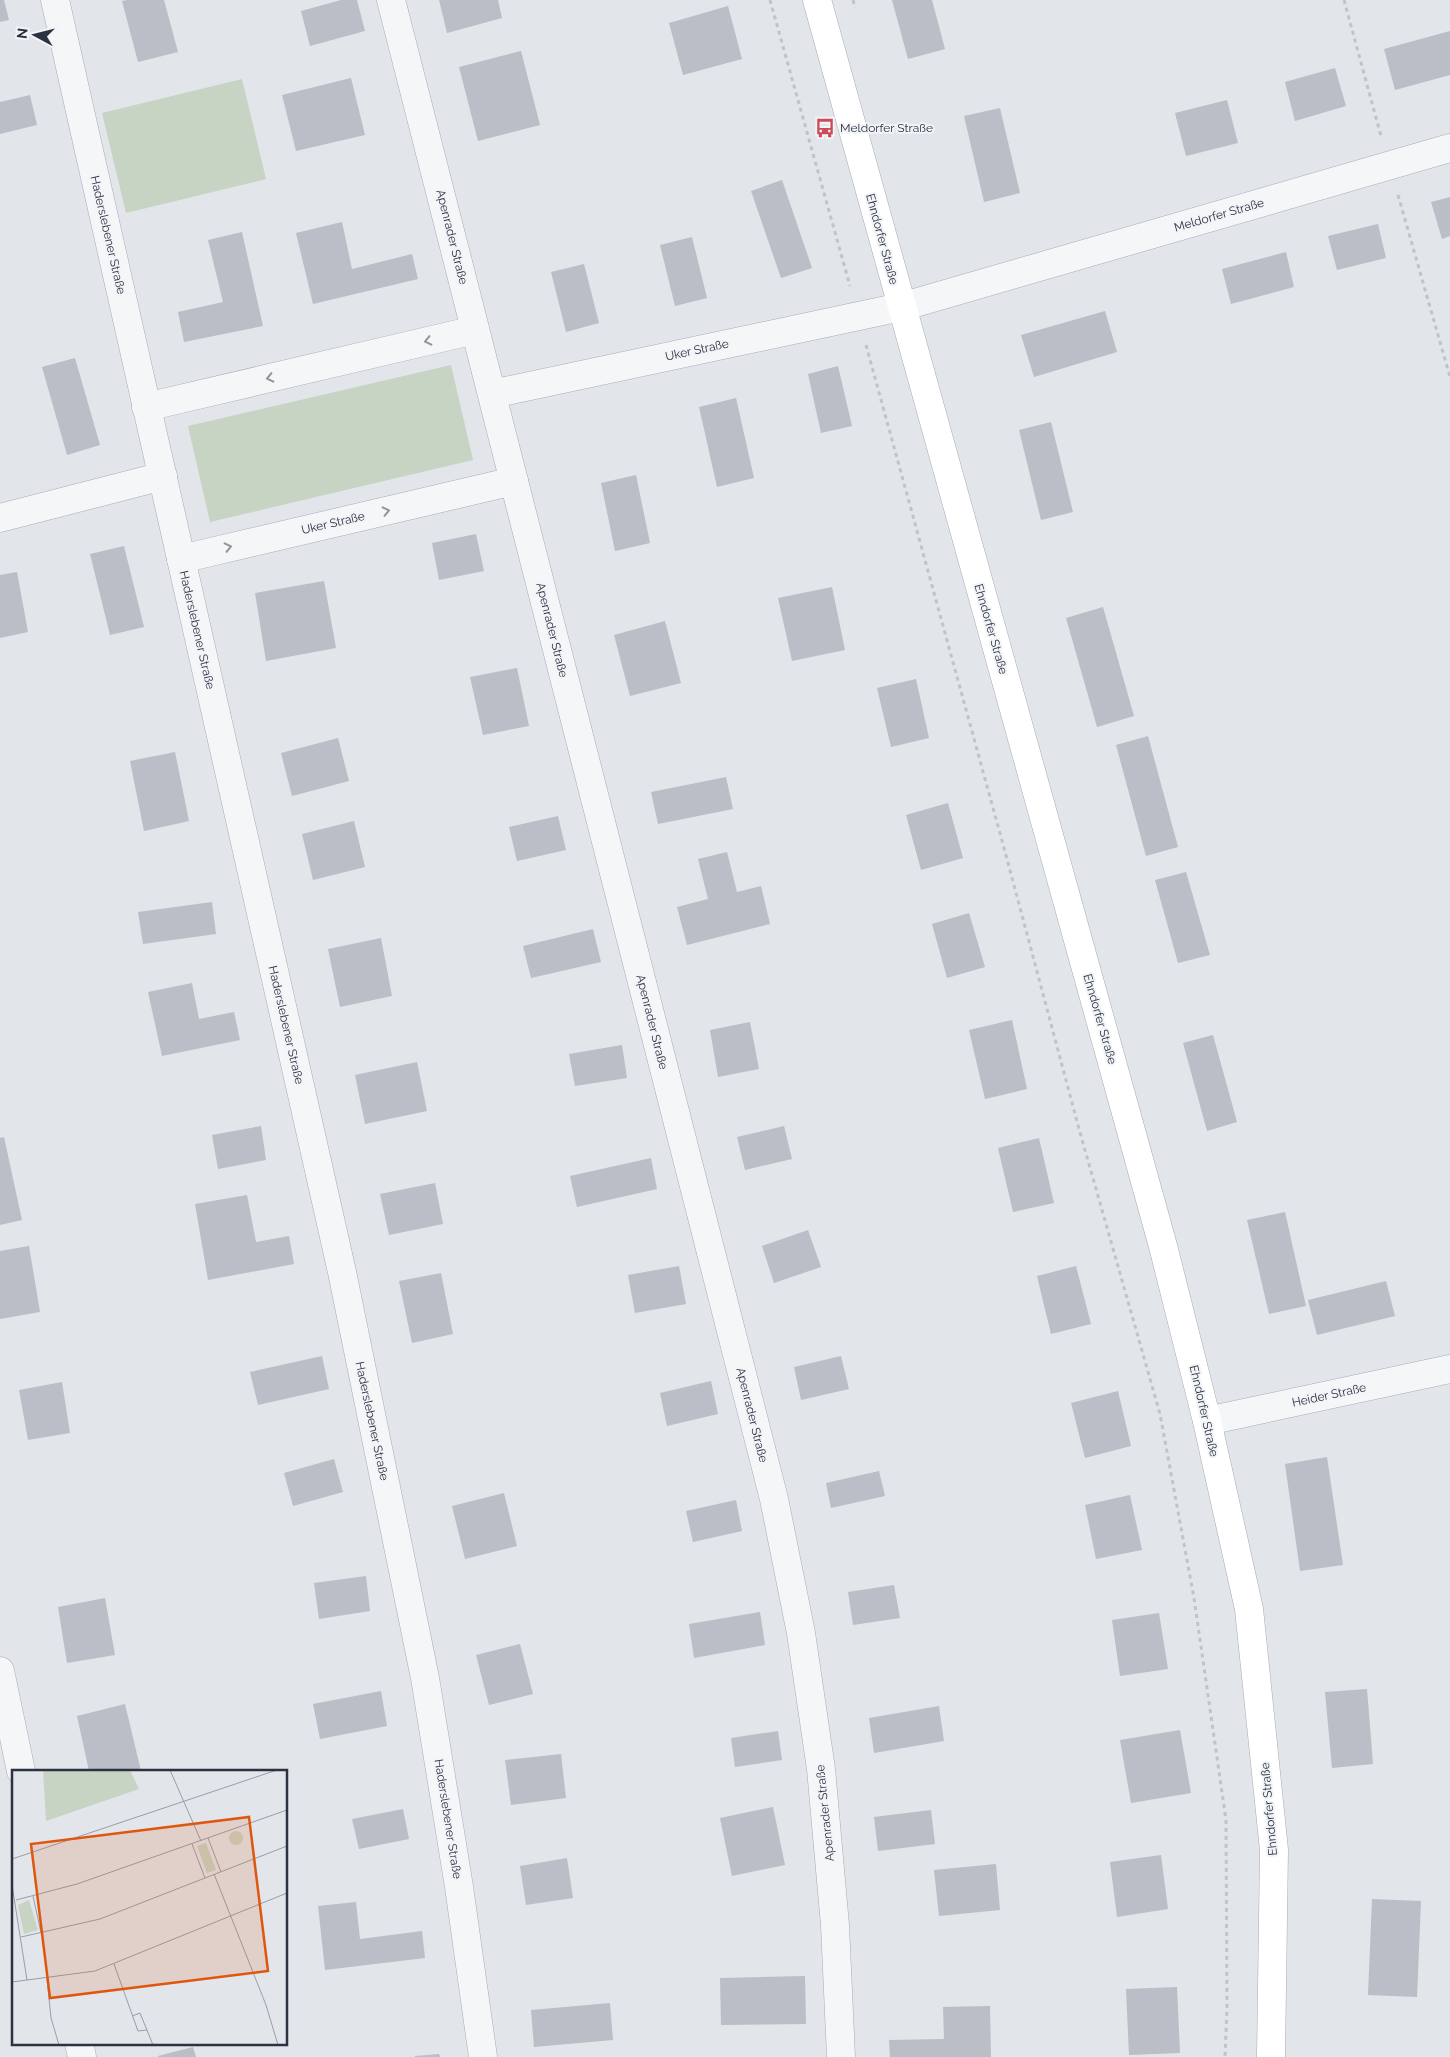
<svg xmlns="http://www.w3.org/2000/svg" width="1450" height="2057" viewBox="0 0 1450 2057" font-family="Raleway,sans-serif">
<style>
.green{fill:#c7d4c4}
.building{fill:#b9bec7}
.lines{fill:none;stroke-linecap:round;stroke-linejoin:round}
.street-casing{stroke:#a7acb4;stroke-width:29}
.secondary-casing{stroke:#a7acb4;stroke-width:29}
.path{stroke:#c0c3c9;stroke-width:3;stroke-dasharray:4 4;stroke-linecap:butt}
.street{stroke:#f5f6f8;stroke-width:28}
.secondary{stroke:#fff;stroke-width:28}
.oneway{stroke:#90949d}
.labels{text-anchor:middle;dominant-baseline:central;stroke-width:4;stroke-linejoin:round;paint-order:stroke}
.poi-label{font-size:12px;fill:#2b3242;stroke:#f2f4f7;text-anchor:start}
.street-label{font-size:12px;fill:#2b3242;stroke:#f2f4f7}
.inset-road{fill:none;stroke:#999da7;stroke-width:1}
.view{fill:#df570f;fill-opacity:0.15;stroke:#df570f;stroke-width:2.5}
.inset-edge{fill:none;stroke:#2b3242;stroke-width:2.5}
</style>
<rect width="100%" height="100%" fill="#e2e5ea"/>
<g class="green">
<polygon points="242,79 266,179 126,213 102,113"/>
<polygon points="451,365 473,460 210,522 188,426"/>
</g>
<g class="building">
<polygon points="0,0 4,0 9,20 0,22"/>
<polygon points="127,0 164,0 178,52 138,62 122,1"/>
<polygon points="341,0 357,0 365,31 310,46 301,11"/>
<polygon points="439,0 498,0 502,18 447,33"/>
<polygon points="892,0 932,0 945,49 908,59"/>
<polygon points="728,6 742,59 683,75 669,23"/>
<polygon points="1450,31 1450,75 1395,90 1384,49"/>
<polygon points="521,51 540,125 478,141 459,67"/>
<polygon points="1335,68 1346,106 1295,121 1285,82"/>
<polygon points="351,78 365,135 296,151 282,95"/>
<polygon points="30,95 37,125 0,134 0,102"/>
<polygon points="1227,100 1238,143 1186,156 1175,113"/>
<polygon points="1000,108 1020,193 984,202 964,116"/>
<polygon points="782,180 812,268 781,278 751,191"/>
<polygon points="1450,197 1450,236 1442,239 1431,202"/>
<polygon points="342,222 352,269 412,254 418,279 313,304 296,233"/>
<polygon points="1378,224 1386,258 1337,270 1328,236"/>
<polygon points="242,232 263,326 184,342 178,312 223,302 208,240"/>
<polygon points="692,237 707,298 675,306 660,245"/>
<polygon points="1286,252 1294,287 1231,304 1222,269"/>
<polygon points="584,264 599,323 566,332 551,272"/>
<polygon points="1105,311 1117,352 1034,377 1021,335"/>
<polygon points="75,358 100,445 67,455 42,367"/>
<polygon points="838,366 852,426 821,433 808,374"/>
<polygon points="736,398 754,478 717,487 699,407"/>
<polygon points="1051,422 1073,512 1041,520 1019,430"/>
<polygon points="636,475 650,543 615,551 601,483"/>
<polygon points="476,534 484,571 439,580 432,543"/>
<polygon points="124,546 144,627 110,635 90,554"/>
<polygon points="17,572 28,632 0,638 0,575"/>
<polygon points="324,581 336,648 266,661 255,593"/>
<polygon points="832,587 845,650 792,661 778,598"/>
<polygon points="1103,607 1134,716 1097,727 1066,618"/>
<polygon points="665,621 681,683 630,696 614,635"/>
<polygon points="517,668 529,726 483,735 470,677"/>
<polygon points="916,679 929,738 891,747 877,688"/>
<polygon points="1148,736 1178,847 1146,856 1116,745"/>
<polygon points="338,738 349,781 292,796 281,753"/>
<polygon points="175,752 189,821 144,831 130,761"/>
<polygon points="726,777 733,809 658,824 651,792"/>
<polygon points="948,803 963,858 921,870 906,815"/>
<polygon points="558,816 566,850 517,861 509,827"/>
<polygon points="354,821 365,867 313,880 302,834"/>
<polygon points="727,852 737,892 761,886 770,924 687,945 677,907 708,899 698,859"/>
<polygon points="1186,872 1210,955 1178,963 1155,880"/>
<polygon points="212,902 216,934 143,944 138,912"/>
<polygon points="969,913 985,967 947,978 932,924"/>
<polygon points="593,929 601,962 531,978 523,946"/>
<polygon points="381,938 392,996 340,1007 328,949"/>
<polygon points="192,983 199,1019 234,1012 240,1040 162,1056 148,992"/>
<polygon points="1012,1020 1027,1089 985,1099 969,1030"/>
<polygon points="750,1022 759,1069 718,1077 710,1030"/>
<polygon points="1213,1035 1237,1122 1207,1131 1183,1043"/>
<polygon points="622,1045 627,1078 575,1086 569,1054"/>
<polygon points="417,1062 427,1111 365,1124 355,1075"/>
<polygon points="261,1126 266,1160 218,1169 212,1135"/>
<polygon points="784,1126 792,1159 745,1170 737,1137"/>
<polygon points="4,1137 22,1220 0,1225 0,1138"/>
<polygon points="1039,1138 1054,1203 1013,1212 998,1148"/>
<polygon points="651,1158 657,1189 577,1207 570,1176"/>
<polygon points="435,1183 443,1224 389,1235 380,1194"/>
<polygon points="247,1195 256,1242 289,1236 294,1264 208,1280 195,1204"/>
<polygon points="1285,1212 1306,1306 1269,1314 1247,1220"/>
<polygon points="808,1230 821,1267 774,1283 762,1246"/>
<polygon points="29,1246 40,1312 0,1319 0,1251"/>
<polygon points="679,1266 686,1304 635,1313 628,1275"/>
<polygon points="1076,1266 1091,1324 1051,1334 1037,1276"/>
<polygon points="441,1273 453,1334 412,1343 399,1281"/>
<polygon points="1386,1281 1395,1316 1317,1335 1308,1300"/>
<polygon points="322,1356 329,1389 258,1405 250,1372"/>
<polygon points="841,1356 849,1389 801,1400 794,1367"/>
<polygon points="711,1381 718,1414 667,1426 660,1393"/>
<polygon points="62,1382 70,1433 28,1440 19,1390"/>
<polygon points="1118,1391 1131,1446 1085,1458 1071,1403"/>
<polygon points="1327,1457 1343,1565 1300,1571 1285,1464"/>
<polygon points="334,1459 343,1492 293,1506 284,1473"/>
<polygon points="879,1471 885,1496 831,1508 826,1483"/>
<polygon points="504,1493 517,1546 465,1559 452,1506"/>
<polygon points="1130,1495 1142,1550 1096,1559 1085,1505"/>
<polygon points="736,1500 742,1531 693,1542 686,1511"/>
<polygon points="366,1576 370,1611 319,1619 314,1583"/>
<polygon points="894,1585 900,1618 853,1625 848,1592"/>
<polygon points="105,1598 115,1655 67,1663 58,1607"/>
<polygon points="760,1612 765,1645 694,1658 689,1624"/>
<polygon points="1159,1613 1168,1669 1120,1676 1112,1620"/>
<polygon points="520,1644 533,1694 489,1705 476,1655"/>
<polygon points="1367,1689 1373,1764 1332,1768 1325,1692"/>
<polygon points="381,1691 387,1726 320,1739 313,1704"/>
<polygon points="125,1704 141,1771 89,1771 77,1716"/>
<polygon points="939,1706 944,1741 874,1753 869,1718"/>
<polygon points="1180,1730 1191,1793 1131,1803 1120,1740"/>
<polygon points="778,1731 782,1760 735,1767 731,1738"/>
<polygon points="561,1754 566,1798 511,1805 505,1760"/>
<polygon points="773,1807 785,1865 732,1876 720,1818"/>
<polygon points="403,1809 409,1839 359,1849 352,1819"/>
<polygon points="931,1810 935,1844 878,1851 874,1817"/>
<polygon points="1161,1855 1168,1909 1117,1917 1110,1862"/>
<polygon points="567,1858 573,1898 526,1905 520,1866"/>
<polygon points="996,1864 1000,1910 939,1916 934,1870"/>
<polygon points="1372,1899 1421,1901 1417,1997 1368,1995"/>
<polygon points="356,1902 360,1939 422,1931 425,1958 325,1970 318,1906"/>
<polygon points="805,1976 806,2024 721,2025 720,1978"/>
<polygon points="1177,1987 1180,2053 1129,2055 1126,1989"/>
<polygon points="610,2003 613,2040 534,2047 531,2010"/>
<polygon points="990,2006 991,2057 890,2057 889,2040 944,2039 943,2007"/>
<polygon points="193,2047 196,2057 158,2057 158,2056"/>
<polygon points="439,2054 440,2057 415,2057 415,2056"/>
</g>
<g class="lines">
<defs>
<g id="street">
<polyline points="55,0 342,1272 425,1678 459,1887 483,2057"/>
<polyline points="391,0 774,1499 801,1633 821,1769 835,1925 841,2057"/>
<polyline points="492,394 901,307 1450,148"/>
<polyline points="146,407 475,330"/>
<polyline points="0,518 163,476"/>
<polyline points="181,559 514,481"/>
<polyline points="1207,1421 1450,1369"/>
<polyline points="0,1671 21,1771"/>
<polyline points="79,2043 82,2057"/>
</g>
<polyline id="secondary" points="817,0 1163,1246 1207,1421 1249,1609 1274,1850 1271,2057"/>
</defs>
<use href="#street" class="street-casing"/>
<use href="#secondary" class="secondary-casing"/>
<g class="path">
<polyline points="770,0 850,286"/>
<polyline points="853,0 855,8"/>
<polyline points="1344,0 1381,136"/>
<polyline points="1398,195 1450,377"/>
<polyline points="866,345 1007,859 1079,1129 1160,1414 1194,1598 1226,1820 1227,2009 1225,2057"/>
</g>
<use href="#street" class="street"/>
<use href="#secondary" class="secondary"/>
</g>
<defs><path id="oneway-chevron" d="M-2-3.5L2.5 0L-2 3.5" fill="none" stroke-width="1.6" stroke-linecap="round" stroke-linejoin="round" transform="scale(1.25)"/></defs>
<g class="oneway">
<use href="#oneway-chevron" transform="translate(428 341) rotate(167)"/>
<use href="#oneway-chevron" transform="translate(270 378) rotate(167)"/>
<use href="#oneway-chevron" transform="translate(386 511) rotate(-13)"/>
<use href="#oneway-chevron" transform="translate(228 547) rotate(-13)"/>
</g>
<defs>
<symbol id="bus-bare" viewBox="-9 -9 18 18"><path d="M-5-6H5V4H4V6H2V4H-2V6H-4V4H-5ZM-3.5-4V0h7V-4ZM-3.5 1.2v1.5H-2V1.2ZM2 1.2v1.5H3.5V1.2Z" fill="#cb4c59" stroke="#f2f4f7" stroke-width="2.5" paint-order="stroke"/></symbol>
</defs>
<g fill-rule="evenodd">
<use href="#bus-bare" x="811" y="114" width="28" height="28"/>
</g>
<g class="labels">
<g class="poi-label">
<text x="840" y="128">Meldorfer Straße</text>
</g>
<g class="street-label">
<text transform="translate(1219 215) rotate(-16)">Meldorfer Straße</text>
<text transform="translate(108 235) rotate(77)">Haderslebener Straße</text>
<text transform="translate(452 237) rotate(76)">Apenrader Straße</text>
<text transform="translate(882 239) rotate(75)">Ehndorfer Straße</text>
<text transform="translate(697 350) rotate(-12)">Uker Straße</text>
<text transform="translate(333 523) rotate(-13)">Uker Straße</text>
<text transform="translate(991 629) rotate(74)">Ehndorfer Straße</text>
<text transform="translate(197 630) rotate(77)">Haderslebener Straße</text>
<text transform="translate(552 630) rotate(76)">Apenrader Straße</text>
<text transform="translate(1100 1019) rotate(74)">Ehndorfer Straße</text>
<text transform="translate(652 1022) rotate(76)">Apenrader Straße</text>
<text transform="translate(286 1025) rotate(77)">Haderslebener Straße</text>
<text transform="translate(1329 1395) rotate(-12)">Heider Straße</text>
<text transform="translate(1204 1411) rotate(77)">Ehndorfer Straße</text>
<text transform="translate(752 1415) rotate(76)">Apenrader Straße</text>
<text transform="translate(372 1421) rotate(78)">Haderslebener Straße</text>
<text transform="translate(1269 1809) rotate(-95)">Ehndorfer Straße</text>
<text transform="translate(825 1813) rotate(-96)">Apenrader Straße</text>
<text transform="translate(448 1819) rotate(81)">Haderslebener Straße</text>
</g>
</g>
<g transform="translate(12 1770)">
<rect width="275" height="275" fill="#e2e5ea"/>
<path d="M31 0H118L127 19 34 51ZM217 68a7 7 0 1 1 14 0a7 7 0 1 1-14 0ZM194 73 204 100 195 103 185 76ZM17 130 26 160 12 164 6 135Z" fill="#c7d4c4"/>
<path class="inset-road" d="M158 0 189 71M196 68 209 102M180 74 193 108M0 89 265 0M202 104 254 235 266 275M0 115 15 210M21 126 29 163M4 130 65 114 275 40M9 167 88 149 275 76M102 194 126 261 135 260M35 209 39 248 47 275M0 212 83 201 275 123M120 246 128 243 141 275"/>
<path class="view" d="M237 47 256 201 38 228 19 74Z"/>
<rect width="275" height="275" class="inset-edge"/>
</g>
<g transform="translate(35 35) rotate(277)" stroke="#f2f4f7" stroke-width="4" paint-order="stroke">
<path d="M0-4L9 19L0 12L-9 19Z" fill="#2b3242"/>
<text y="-8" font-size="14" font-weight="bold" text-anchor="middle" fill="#2b3242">N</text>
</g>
</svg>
